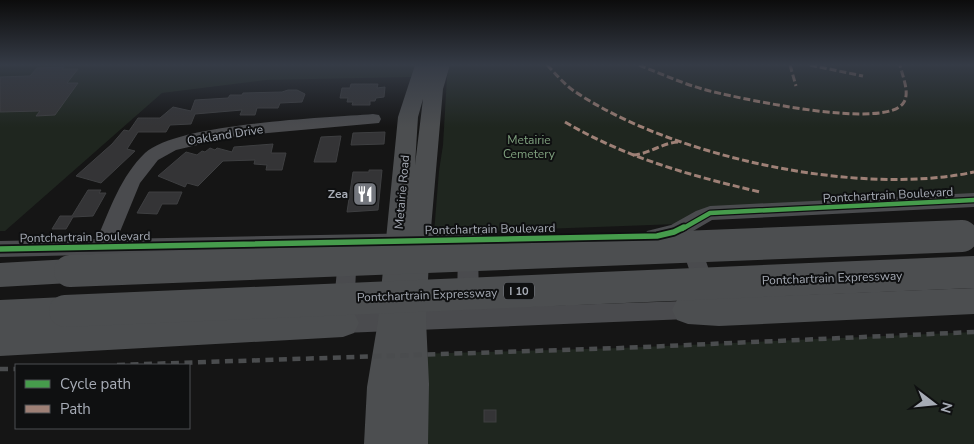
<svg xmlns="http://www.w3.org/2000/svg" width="974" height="444" viewBox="0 0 974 444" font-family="'Nunito Sans',sans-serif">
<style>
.green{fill:#1f261f}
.building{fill:#343436;stroke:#3e3f41}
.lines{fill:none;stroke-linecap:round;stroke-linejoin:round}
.minor{fill:#4a4b4e;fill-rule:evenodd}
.major{fill:#4c4e50;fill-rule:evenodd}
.highway{fill:#4c4e50;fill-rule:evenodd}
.rail{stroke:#4a4c4e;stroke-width:4.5;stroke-dasharray:8 5.5;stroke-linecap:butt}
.highway-bridge{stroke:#4c4e50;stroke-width:32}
.quiet{stroke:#9e8076;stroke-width:3;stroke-dasharray:7 3;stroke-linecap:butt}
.cycleway-far1-casing{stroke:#0f1011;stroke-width:7}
.cycleway-casing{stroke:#0f1011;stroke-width:9}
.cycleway-far1{stroke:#469c4c;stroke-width:4.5}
.cycleway{stroke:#469c4c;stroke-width:5.5}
.labels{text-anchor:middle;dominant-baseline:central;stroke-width:4;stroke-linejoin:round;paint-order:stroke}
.shield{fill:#0f1011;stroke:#797d84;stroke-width:1}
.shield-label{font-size:11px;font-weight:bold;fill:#a7acb6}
.street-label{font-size:12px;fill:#a7acb6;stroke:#0f1011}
.park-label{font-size:12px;fill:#7fa07e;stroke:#0f1011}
.poi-label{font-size:12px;font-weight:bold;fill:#a7acb6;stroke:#0f1011;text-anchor:end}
</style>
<rect width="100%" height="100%" fill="#151515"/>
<g class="green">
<polygon points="0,65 415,65 411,77 266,80 162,93 5,231 0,231"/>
<polygon points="450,65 974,65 974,194 705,208 678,224 434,233 439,171 443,145 447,77"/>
<polygon points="974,332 974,444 411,444 414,354 621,348"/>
</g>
<g class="building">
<polygon points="64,67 62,69 78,69 67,83 78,83 55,115 36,116 40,111 0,112 0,77 30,76 37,68"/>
<polygon points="351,84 378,84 377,88 385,87 384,97 376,98 375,101 370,101 370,105 352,105 353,102 347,102 348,98 340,98 342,88 350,88"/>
<polygon points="288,90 297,90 305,94 302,102 280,103 278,108 257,108 255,115 240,115 242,110 195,114 191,124 170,125 166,132 138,132 127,149 135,151 101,183 76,176 112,144 124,130 129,131 138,118 160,118 173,107 191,111 195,100 228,98 230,95 242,95 243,93 282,92"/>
<polygon points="385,132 384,144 351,145 353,133"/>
<polygon points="341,136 336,162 314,162 321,137"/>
<polygon points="273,144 271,153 286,153 282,170 266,170 267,165 254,164 255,160 223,161 198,186 187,183 185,187 158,176 186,152 197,155 202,151 205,152 210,148 215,150 217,148 232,152 234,147"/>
<polygon points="369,170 382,170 378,210 347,212 353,172 369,172"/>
<polygon points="88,190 101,190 99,193 106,193 93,216 73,217 66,229 52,229 60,216 72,216"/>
<polygon points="149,192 182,192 177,204 162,204 157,214 137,213"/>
<rect x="484" y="410" width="12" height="12"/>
</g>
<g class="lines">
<path class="minor" d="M373 114 379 115 381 119 379 123 236 136 176 150 158 160 140 183 117 239 477 232 484 235 487 240 484 245 478 247 479 304 476 308 686 301 696 296 697 293 682 248 676 241 678 239 654 244 647 241 644 236 647 231 671 225 696 211 710 206 974 193V207L712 220 688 234 697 238 700 244 717 293C716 310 703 314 688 319L343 333 335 330 332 323 339 249 0 257V241L97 239C110 209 121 176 145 153 177 123 325 118 373 114ZM458 248 457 304 460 309 354 313 357 249Z"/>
<path class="major" d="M415 65H450L443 89 430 240 426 320 429 384 428 444H396L399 371 396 444H364L367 387 378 321 398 117ZM423 99 415 165 418 117Z"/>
<g class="highway">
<polygon points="70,259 80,262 85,271 80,280 70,283 0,287 0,263"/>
<polygon points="974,288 974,314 719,326 688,324 677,320 672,310 677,300 688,296 719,298"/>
<polygon points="65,297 76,301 81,311 76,321 71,323 343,309 354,313 359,323 354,333 343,337 0,356 0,300"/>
</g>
<g class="rail">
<polyline points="117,365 621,348 974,332"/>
<polyline points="0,369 16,369"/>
</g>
<g class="highway-bridge">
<polyline points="70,271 962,236"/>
<polyline points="65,311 974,272"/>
</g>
<g class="quiet">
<path d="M547 65C556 74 564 84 574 91 672 157 859 197 974 172"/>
<path d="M639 65C664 75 688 86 714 92 744 99 888 131 904 102 910 92 902 75 900 65"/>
<polyline points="790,65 796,86"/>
<polyline points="810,65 863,76"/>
<path d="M565 122C626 158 692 176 760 192"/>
<path d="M633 155C649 154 662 143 678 142"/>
</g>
<defs>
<polyline id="cycleway-far1" points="682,229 710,213 974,200"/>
<polyline id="cycleway" points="0,249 657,236 674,232 684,227"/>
</defs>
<use href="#cycleway-far1" class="cycleway-far1-casing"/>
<use href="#cycleway" class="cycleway-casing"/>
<use href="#cycleway-far1" class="cycleway-far1"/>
<use href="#cycleway" class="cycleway"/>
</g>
<linearGradient id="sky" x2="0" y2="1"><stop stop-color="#0c0c0c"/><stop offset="0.51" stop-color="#353b46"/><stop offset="1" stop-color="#353b46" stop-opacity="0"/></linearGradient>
<rect width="974" height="127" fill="url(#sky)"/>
<defs>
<symbol id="restaurant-square" viewBox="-11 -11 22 22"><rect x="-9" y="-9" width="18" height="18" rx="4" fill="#74777e" stroke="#0f1011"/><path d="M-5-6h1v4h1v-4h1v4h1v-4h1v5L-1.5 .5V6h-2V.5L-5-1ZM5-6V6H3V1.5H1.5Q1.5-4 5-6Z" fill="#fff"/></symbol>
</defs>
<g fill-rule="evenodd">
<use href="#restaurant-square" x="351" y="180" width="28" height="28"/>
</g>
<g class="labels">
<rect class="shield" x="504" y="282.5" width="30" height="17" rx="4"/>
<g class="shield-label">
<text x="519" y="291">I 10</text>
</g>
<g class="street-label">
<text transform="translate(225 135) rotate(-9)">Oakland Drive</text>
<text transform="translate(402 192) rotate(-85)">Metairie Road</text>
<text transform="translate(888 195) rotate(-3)">Pontchartrain Boulevard</text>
<text transform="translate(490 229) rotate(-1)">Pontchartrain Boulevard</text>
<text transform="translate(85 237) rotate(-1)">Pontchartrain Boulevard</text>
<text transform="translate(832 278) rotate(-2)">Pontchartrain Expressway</text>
<text transform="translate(427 295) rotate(-2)">Pontchartrain Expressway</text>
</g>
<g class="park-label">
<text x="529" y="140">Metairie<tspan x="529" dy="14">Cemetery</tspan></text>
</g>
<g class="poi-label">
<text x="348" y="194">Zea</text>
</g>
</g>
<rect x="15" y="364" width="175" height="65" fill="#0f1011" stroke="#4c4e53"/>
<rect x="25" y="380" width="25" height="8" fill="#469c4c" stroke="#4c4e53"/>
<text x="60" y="389" font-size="15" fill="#a7acb6">Cycle path</text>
<rect x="25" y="405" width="25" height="8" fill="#9e8076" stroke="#4c4e53"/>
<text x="60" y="414" font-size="15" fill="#a7acb6">Path</text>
<g transform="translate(934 404) rotate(106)" stroke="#0f1011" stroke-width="4" paint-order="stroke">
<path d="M0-4L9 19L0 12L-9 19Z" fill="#a7acb6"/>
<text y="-8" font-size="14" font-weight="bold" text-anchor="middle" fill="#a7acb6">N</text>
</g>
</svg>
